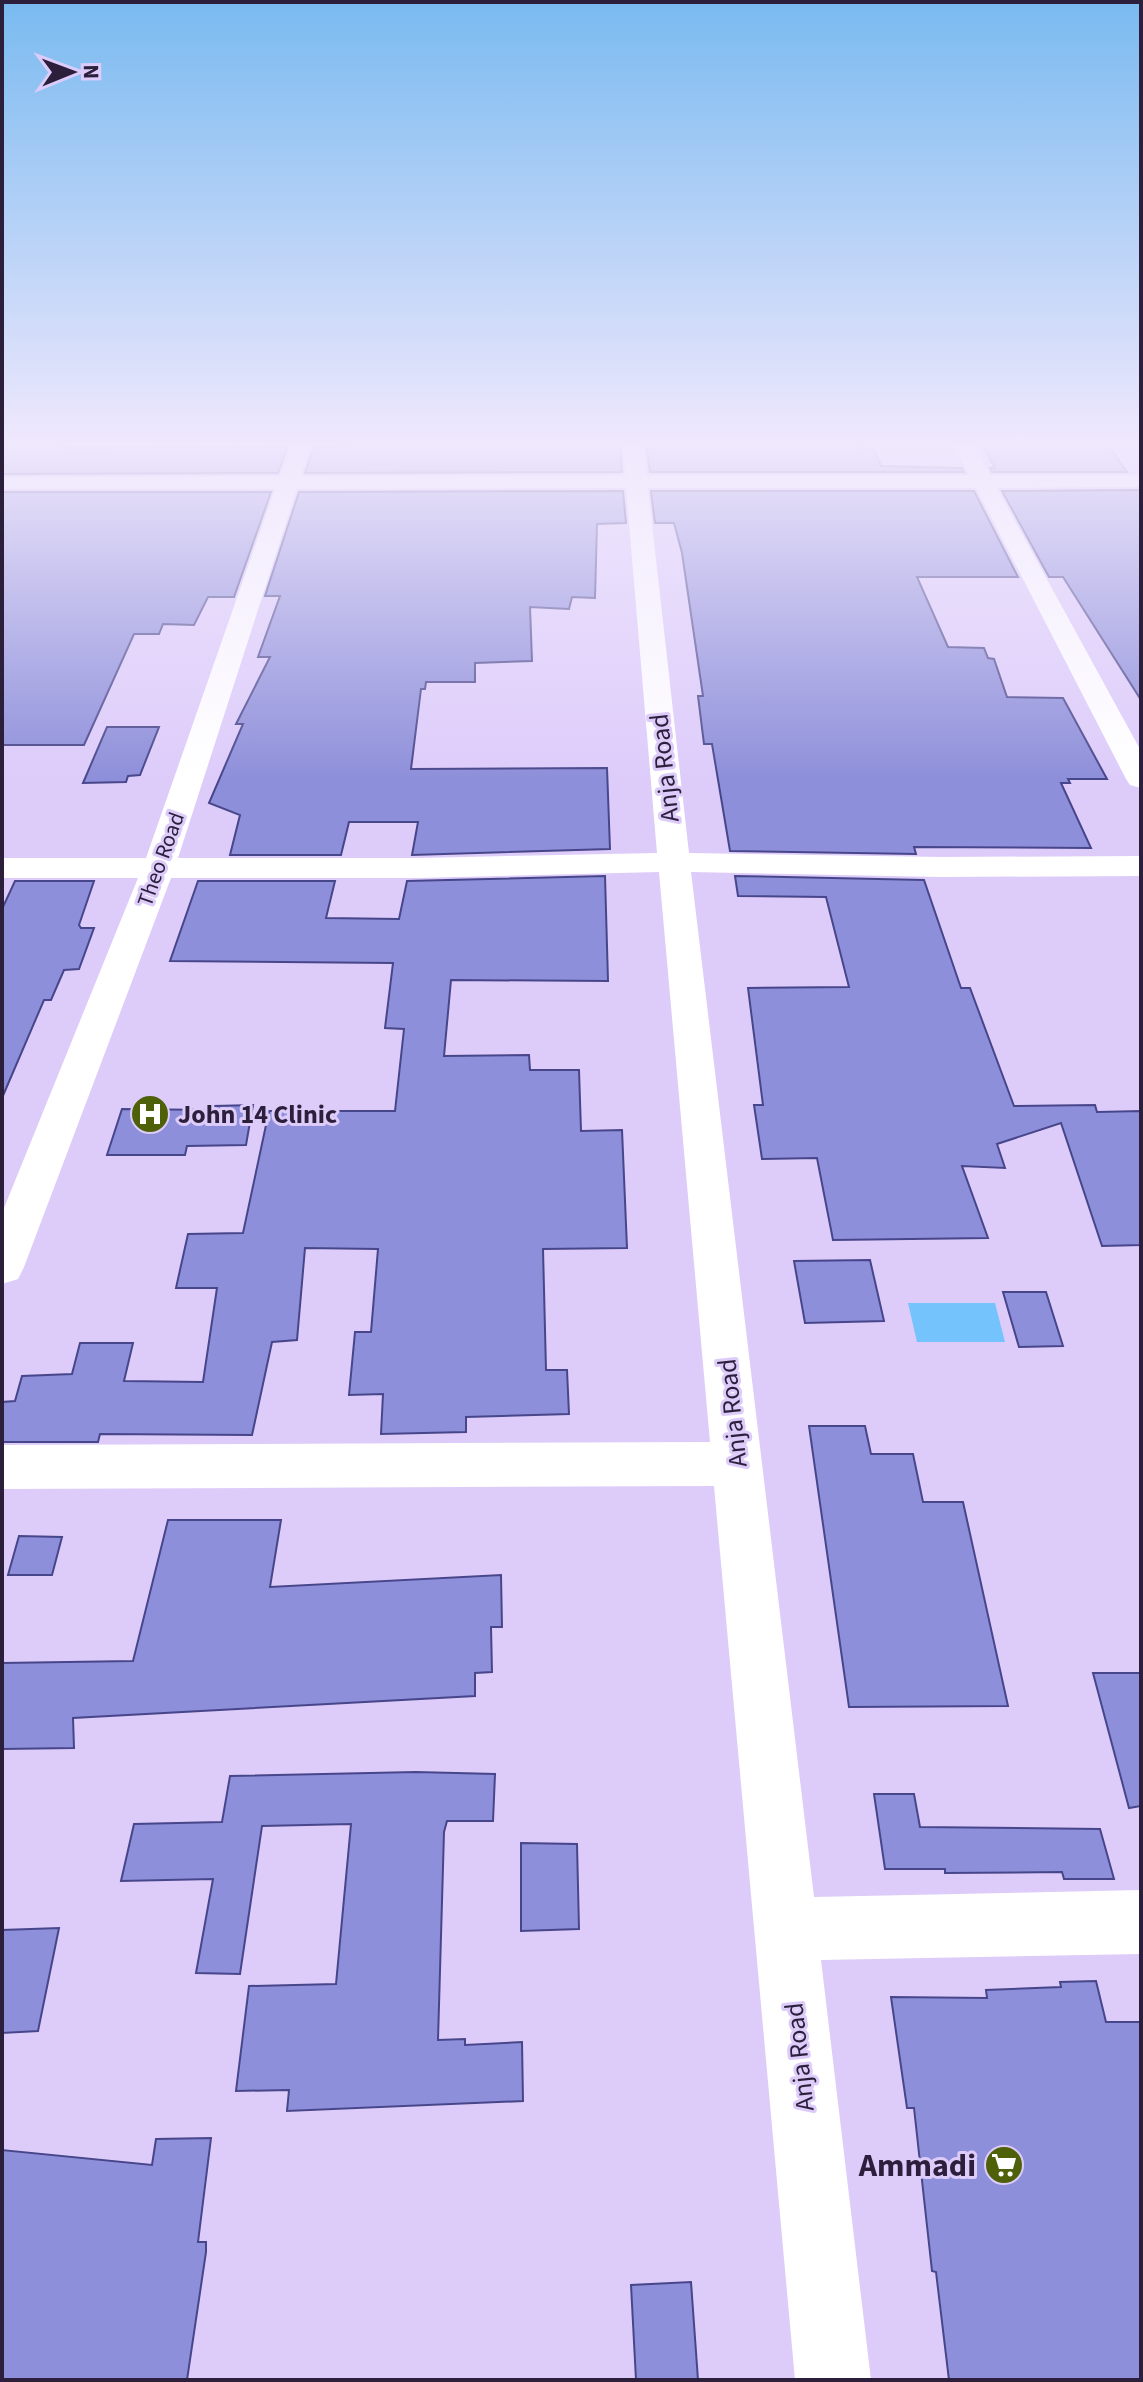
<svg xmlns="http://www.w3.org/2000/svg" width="1143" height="2382" viewBox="0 0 1143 2382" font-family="'Source Sans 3',sans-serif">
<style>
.water{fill:#74c3fc}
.building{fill:#8e8fda;stroke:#48468a;stroke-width:2}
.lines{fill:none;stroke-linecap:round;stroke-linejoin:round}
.minor{fill:#fff;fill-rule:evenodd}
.labels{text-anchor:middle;stroke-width:6;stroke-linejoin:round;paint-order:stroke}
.far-street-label{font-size:22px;fill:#2b1f3c;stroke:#ddccfa}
.street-label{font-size:26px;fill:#2b1f3c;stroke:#ddccfa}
.poi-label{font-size:26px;font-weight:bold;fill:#2b1f3c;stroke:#ddccfa;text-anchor:start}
.near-poi-label{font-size:32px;font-weight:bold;fill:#2b1f3c;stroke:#ddccfa;text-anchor:end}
</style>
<rect width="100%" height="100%" fill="#ddccfa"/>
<!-- water -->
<path class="water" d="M908 1303H995L1005 1342H917Z"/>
<!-- building -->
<path class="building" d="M2 445H66L64 448 288 446 278 473 2 474Z
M355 445H620L622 472 305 473 314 446Z
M646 445H863L864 449H874L881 466 962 468 964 472H650Z
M982 445H1108L1127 472H992L990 468H995Z
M1139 490 1141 493V700L1063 577H1049L1002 491Z
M623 491 626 523 597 524 595 598 572 597 569 609 530 607 532 661 475 663V682H426L425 689H421L411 769 607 768 610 849 412 855 418 822H349L341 855H230L240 815 209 803 243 724H236L270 657H258L280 596H265L299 492Z
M651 491H974L1018 577H917L948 647 984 648 988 658 994 659 1007 697 1063 698 1107 779H1068L1070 783H1061L1091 848 914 847 916 854 730 851 712 744H704L698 696H703L682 553 674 523H655Z
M2 492H271L234 597H208L194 625 163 624 159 634H134L84 745H2Z
M107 727H159L140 775 128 776 126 782 83 783Z
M605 876 608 981 451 980 444 1056 529 1055 530 1070H579L581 1131 622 1130 627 1248 543 1249 546 1370H567L569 1414 466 1417V1432L381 1434 383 1394 349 1395 355 1332H371L378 1249 305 1248 297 1340 272 1342 252 1435 100 1434 98 1442H2V1402L15 1401 22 1376 72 1374 80 1343H133L124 1381 203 1382 217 1288H176L188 1234 243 1233 269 1111H395L404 1029 385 1028 393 963 170 961 198 881H335L326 918 399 919 407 881Z
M735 876 924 880 961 988H970L1014 1106 1095 1105 1097 1112 1141 1111V1245L1102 1246 1061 1123 997 1144 1005 1168 962 1166 988 1238 833 1240 817 1158 762 1159 754 1105H763L748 988 849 987 826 897 738 896Z
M15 881H94L79 925 81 928H94L79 969 64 970 51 1000H44L2 1098V909Z
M253 1105 246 1145 187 1146 185 1155H107L122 1109 214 1110V1106Z
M870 1260 884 1321 805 1323 794 1261Z
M1003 1292H1046L1063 1346 1019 1347Z
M809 1426H865L871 1454H913L923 1502H963L1008 1706 849 1707Z
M168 1520H281L270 1587 501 1575 502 1627H491L492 1672 475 1673V1696L73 1718 74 1748 2 1749V1663L133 1661Z
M19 1536 62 1537 52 1575H8Z
M1093 1673H1141V1806L1129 1808Z
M416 1772 495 1774 493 1821H447L444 1832 438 2040 465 2039V2045L522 2042 523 2101 287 2111 289 2090 236 2091 249 1986 336 1984 351 1824 262 1826 240 1974 196 1973 213 1879 121 1881 134 1824 222 1822 230 1776Z
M874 1794H914L920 1827 1100 1829 1114 1879H1064L1062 1872 945 1873V1869H885Z
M521 1843 577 1844 579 1929 521 1931Z
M59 1928 38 2031 2 2033V1930Z
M1096 1981 1106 2022H1141V2380H949L936 2272 932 2271 914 2108H907L891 1997 987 1998 986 1990 1061 1987 1060 1982Z
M211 2138 198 2242H206V2252L187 2380H2V2150L152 2165 156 2139Z
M691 2282 698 2380H636L631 2285Z"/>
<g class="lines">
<!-- minor -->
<path class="minor" d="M291 445H311L301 476 625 475 623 445H643L647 475H969L954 445H974L990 475H1141V487L997 488 1141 751V788L1130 785 1126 779 976 488H648L689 853 942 857 1141 856V876L942 877 691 872 814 1897 1141 1890V1954L821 1960 871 2380H795L714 1486 2 1489V1445L710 1442 659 872 418 878H171L24 1267 18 1279 2 1284V1213L138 878H2V858H146L275 489H2V477L280 476ZM626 488 657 853 418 858H178L297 489Z"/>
</g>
<!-- sky -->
<linearGradient id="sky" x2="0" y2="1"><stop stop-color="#79baf0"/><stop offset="0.57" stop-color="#f0e8fd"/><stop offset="1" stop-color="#f0e8fd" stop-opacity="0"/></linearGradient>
<rect width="1143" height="779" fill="url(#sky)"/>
<!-- icons -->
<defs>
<symbol id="hospital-disc" viewBox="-11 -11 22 22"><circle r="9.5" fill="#4e6108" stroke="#ddccfa"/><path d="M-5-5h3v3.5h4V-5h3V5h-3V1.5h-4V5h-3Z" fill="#fff"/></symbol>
<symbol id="supermarket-disc" viewBox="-11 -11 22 22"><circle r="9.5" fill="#4e6108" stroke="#ddccfa"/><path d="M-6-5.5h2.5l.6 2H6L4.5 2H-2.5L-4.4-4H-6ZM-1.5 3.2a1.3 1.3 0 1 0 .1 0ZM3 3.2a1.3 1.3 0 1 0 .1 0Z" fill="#fff"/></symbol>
</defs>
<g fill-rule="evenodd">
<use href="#hospital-disc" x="128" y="1092" width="44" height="44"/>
<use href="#supermarket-disc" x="982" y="2143" width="44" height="44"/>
</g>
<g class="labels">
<!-- far-street labels -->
<g class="far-street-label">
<text transform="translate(160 859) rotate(-70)" y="8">Theo Road</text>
</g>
<!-- street labels -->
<g class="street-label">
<text transform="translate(664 768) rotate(-96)" y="9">Anja Road</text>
<text transform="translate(732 1413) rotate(-96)" y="9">Anja Road</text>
<text transform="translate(799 2057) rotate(-96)" y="9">Anja Road</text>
</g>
<!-- poi labels -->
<g class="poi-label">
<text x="178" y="1123">John 14 Clinic</text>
</g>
<!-- near-poi labels -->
<g class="near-poi-label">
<text x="976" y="2176">Ammadi</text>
</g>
</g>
<!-- border -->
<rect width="1143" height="2382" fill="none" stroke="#2b1f3c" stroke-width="8"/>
<!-- north arrow -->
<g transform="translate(72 72) rotate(89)" stroke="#ddccfa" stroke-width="6" paint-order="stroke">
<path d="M0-6L14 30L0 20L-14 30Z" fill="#2b1f3c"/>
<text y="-12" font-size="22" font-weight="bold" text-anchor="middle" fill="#2b1f3c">N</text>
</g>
</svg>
